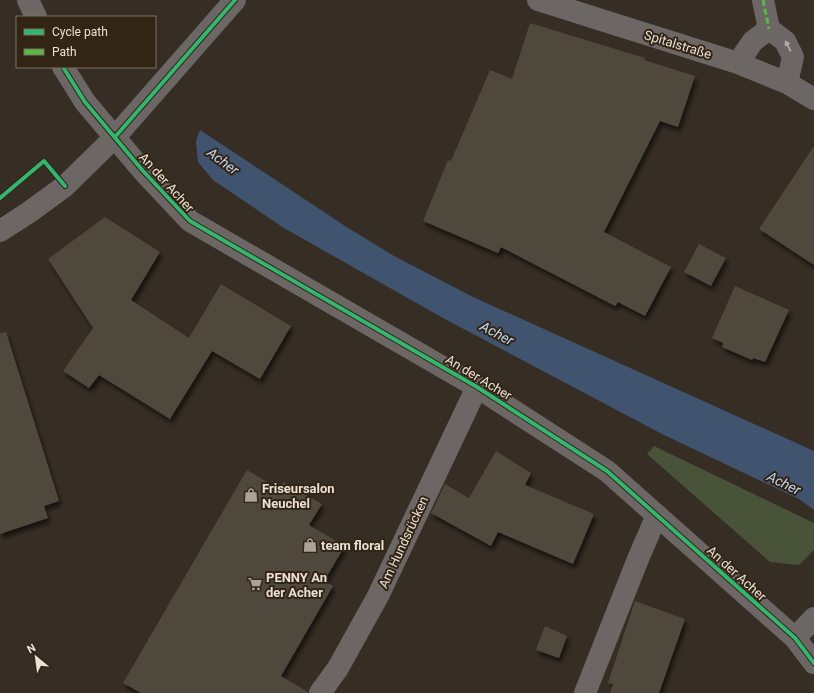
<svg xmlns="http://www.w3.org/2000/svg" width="814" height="693" viewBox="0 0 814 693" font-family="Roboto,sans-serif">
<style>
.green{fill:#495339}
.water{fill:#40546f}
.building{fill:#50483e;filter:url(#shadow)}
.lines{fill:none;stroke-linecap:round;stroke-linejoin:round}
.minor{stroke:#6c6665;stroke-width:22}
.quiet{stroke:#58b947;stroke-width:3;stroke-dasharray:6 3;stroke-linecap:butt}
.cycleway-casing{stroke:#332515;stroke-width:6}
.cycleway{stroke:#33b770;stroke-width:4}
.oneway{fill:#b8afa9}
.labels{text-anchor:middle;stroke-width:4;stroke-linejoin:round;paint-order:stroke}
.street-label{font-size:13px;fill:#eae0d6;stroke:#332515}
.poi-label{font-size:13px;font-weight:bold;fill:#eae0d6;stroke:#332515;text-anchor:start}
.water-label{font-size:14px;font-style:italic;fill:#bfd7f7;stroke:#332515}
</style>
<defs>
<filter id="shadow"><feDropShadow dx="2.5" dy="4.5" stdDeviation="2" flood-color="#0009"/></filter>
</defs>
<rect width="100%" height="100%" fill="#362e25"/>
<!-- green -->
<path class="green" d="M654 446 814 523V550L799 565 770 562 647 454Z"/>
<!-- water -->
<path class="water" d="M200 130 345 226 394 256 473 297 814 451V510L799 499 662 434 443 318 284 228 213 180 198 162 196 141Z"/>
<!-- building -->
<path class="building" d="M530 23 645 58 644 60 695 76 678 127 660 121 604 232 671 267 645 316 618 302 615 306 501 247 498 253 423 221 448 160 451 161 490 70 512 79Z
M814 146V265L759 229Z
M105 217 160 252 131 300 189 338 221 284 291 326 260 379 212 351 170 419 99 375 89 388 63 371 93 328 48 259Z
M699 244 726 258 711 286 684 272Z
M735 286 789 310 765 362 753 358 752 360 738 354 722 347 723 343 712 338Z
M6 332 59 501 44 506 48 518 0 534V333Z
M496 451 531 473 525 485 594 514 573 564 498 532 491 546 431 513 445 484 469 498Z
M247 470 279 489 283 482 322 504 309 525 345 546 324 581 333 586 281 676 308 692V693H141L123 683Z
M635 601 685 619 659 693H610L613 684 608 683Z
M545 626 567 636 559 658 536 650Z"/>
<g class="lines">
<!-- minor -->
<path class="minor" d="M28 0 36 17
M538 0 738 63 787 83 814 99
M763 0 769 29
M738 63 753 41 769 29 785 41 793 57 787 83
M63 67 85 102 143 171 190 221 477 387 607 471 795 638 814 663
M0 231 28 213 65 186 115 137 235 0
M795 638 814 618
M320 693 338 668 378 596 477 387
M585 693 638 559 657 515"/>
<!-- quiet -->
<path class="quiet" d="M763 0 769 29"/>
<defs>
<path id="cycleway" d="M63 67 85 102 143 171 190 221 477 387 607 471 795 638 814 663
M115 137 235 0
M0 198 44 161 65 186"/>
</defs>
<!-- cycleway casing -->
<use href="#cycleway" class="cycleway-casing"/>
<!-- cycleway -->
<use href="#cycleway" class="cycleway"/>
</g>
<!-- one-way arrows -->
<defs><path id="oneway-solid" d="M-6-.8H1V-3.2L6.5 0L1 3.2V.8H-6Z"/></defs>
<use class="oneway" href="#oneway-solid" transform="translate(788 46) rotate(-118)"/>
<!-- icons -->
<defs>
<symbol id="shop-bare" viewBox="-9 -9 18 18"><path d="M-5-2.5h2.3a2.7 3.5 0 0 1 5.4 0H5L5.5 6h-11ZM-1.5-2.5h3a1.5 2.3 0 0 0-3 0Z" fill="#aba298" stroke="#332515" stroke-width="2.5" paint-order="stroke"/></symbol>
<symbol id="supermarket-bare" viewBox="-9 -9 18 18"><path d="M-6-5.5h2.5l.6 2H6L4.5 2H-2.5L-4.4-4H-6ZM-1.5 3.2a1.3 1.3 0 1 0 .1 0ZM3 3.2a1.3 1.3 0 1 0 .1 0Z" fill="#aba298" stroke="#332515" stroke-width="2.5" paint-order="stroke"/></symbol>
</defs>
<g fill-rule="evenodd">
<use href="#shop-bare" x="241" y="485" width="20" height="20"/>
<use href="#shop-bare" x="300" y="535" width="20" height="20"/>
<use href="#supermarket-bare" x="245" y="574" width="20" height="20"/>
</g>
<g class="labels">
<!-- street labels -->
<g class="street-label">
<text transform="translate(678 44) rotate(17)" y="5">Spitalstraße</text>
<text transform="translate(167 182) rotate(48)" y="5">An der Acher</text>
<text transform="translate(479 377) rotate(31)" y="5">An der Acher</text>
<text transform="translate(403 542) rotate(-65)" y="5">Am Hundsrücken</text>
<text transform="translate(737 573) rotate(42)" y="5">An der Acher</text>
</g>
<!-- poi labels -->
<g class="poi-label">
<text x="262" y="493">Friseursalon<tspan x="262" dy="15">Neuchel</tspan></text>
<text x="321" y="550">team floral</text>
<text x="266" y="582">PENNY An<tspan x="266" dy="15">der Acher</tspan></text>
</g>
<!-- water labels -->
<g class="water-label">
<text transform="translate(223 161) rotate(37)" y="5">Acher</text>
<text transform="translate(497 333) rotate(28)" y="5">Acher</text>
<text transform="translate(784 483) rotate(26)" y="5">Acher</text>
</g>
</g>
<!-- legend -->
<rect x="16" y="16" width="140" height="52" fill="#332515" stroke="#7c7062"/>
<rect x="24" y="29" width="20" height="6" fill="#33b770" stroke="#7c7062"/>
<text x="52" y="36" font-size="12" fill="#eae0d6">Cycle path</text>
<rect x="24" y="49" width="20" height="6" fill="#58b947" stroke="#7c7062"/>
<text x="52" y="56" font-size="12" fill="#eae0d6">Path</text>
<!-- north arrow -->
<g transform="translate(36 657) rotate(331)" stroke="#332515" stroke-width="3" paint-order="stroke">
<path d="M0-3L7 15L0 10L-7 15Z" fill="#eae0d6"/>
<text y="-6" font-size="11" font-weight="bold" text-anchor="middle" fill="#eae0d6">N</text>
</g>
</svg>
